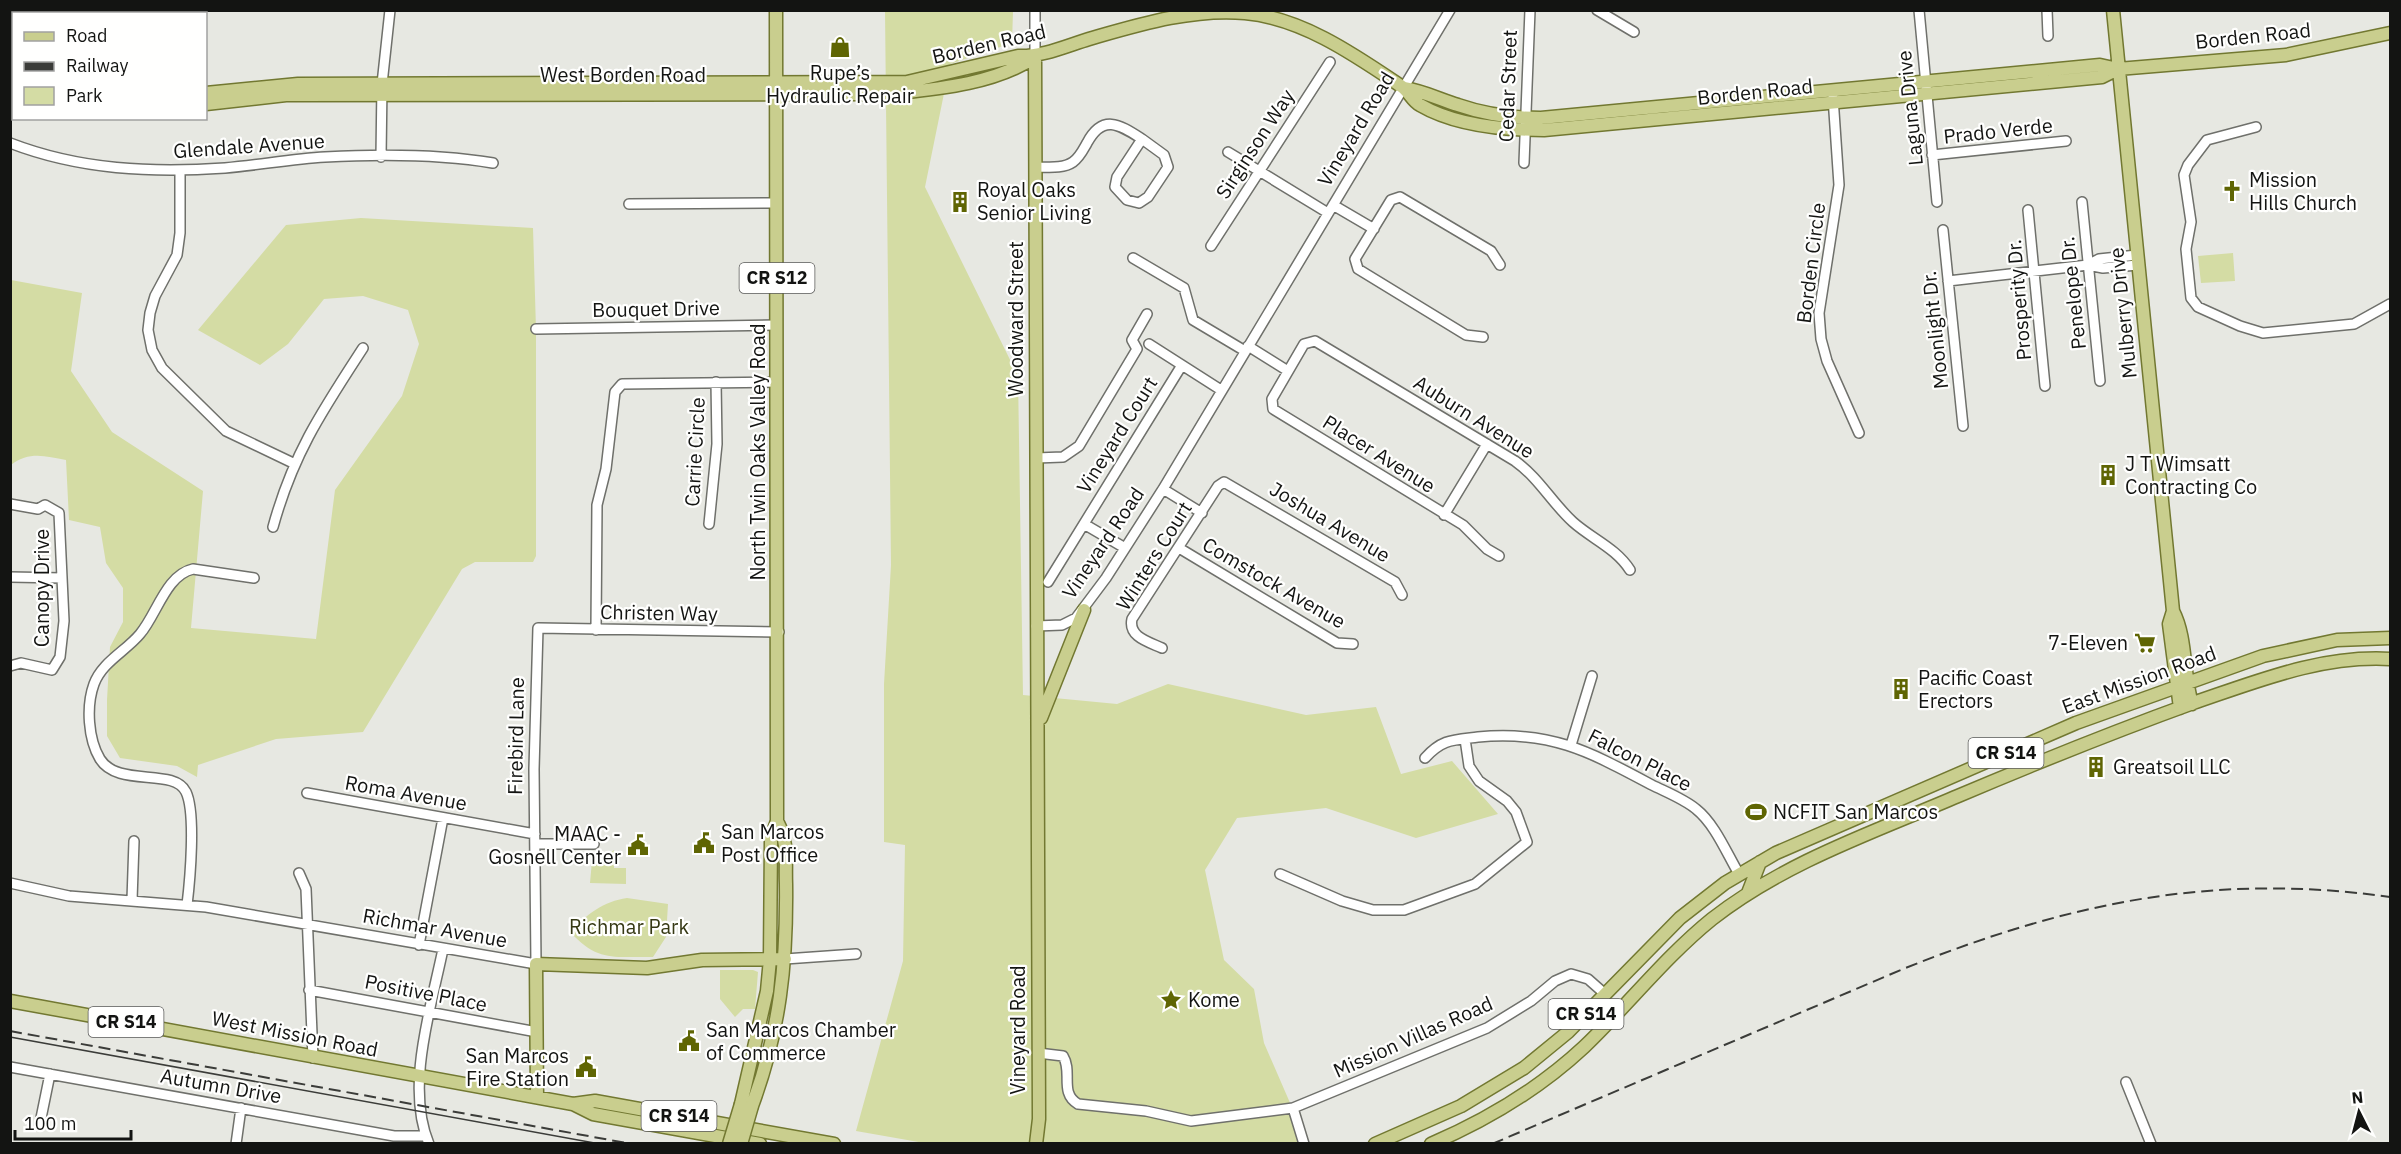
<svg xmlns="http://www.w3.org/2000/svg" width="2401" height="1154" viewBox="0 0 2401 1154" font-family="'IBM Plex Sans',sans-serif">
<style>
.green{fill:#d4dca4}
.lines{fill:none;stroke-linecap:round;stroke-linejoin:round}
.minor-casing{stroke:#6f706b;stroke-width:12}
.major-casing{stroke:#727831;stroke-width:15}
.minor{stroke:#fff;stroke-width:9}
.major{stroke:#c9ce8e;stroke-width:12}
.tram{stroke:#3b3c39;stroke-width:1.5}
.rail{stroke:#3b3c39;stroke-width:2;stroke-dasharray:12 6;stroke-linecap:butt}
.major-bridge-casing{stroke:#727831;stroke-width:15;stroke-linecap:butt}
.major-bridge{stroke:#c9ce8e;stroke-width:12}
.labels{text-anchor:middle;stroke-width:4.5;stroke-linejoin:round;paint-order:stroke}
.shield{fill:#fffffe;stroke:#5a5a59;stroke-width:1.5}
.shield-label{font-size:18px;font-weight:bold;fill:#131412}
.street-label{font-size:20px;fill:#131412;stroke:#fffffe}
.poi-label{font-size:20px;fill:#131412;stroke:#fffffe;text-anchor:start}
.park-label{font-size:20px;fill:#363914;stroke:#fffffe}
</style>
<rect width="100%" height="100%" fill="#e7e8e2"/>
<!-- green -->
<path class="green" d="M885 11H1013L1012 43 950 64 925 187 1018 376 1023 695 1117 704 1168 684 1306 715 1376 707 1401 774 1452 761 1498 814 1416 838 1326 808 1237 818 1205 870 1224 960 1254 989 1264 1043 1307 1142 1303 1143 930 1144 856 1131 903 961 905 845 884 842V684L891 565Z
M361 218 533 228 536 329V556L533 562H475L462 569 363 732 276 739 198 765 197 777 177 766 120 758 107 736V700L110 647 123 622V588L106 563 100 527 69 520 66 460C45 456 29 451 11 465V280L82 293 71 371 112 432 203 491 191 628 316 639 335 490 402 396 419 344 408 310 363 296 324 299 288 344 260 365 198 330 286 225Z
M2233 253 2235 281 2201 283 2198 256Z
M614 850V868H626V884L590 883 592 861H599Z
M627 898 668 904 666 937 653 957C614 956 599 963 570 932 586 915 604 901 627 898Z
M720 970H753L758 972 755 1009H743L735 1017 720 999Z"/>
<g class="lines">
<defs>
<path id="minor" d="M89 10 120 13 139 10
M1597 10 1634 32
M1919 10 1937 202
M2047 10 2048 36
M1035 57V10
M1833 97 1839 185 1819 313 1821 339 1827 361 1859 433
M2256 127 2207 140 2188 165 2184 175 2191 222 2186 249 2191 298 2198 307 2240 326 2263 333 2354 324 2390 304
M1142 139 1164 155 1168 167 1148 197 1139 203 1127 200 1115 187 1117 177Z
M10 143C80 170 152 173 225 168 259 165 292 159 325 157 380 154 439 154 493 163
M1228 152 1328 213
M1932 155 2066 141
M381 157 382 84 390 10
M1524 163 1530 10
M1036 167C1048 167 1063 169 1073 162 1080 157 1083 150 1087 143 1103 113 1120 125 1142 139
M180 170V233L177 255 155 296 150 313 148 330 152 350 162 368 226 431 293 463
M2082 202 2100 381
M629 204 777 203
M1333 205 1374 229
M2028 210 2045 386
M1943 230 1963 426
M1211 246 1330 62
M1133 258 1184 288 1193 320 1245 351
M2088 265 2103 268 2138 265
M1948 281 2088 265 2099 259 2137 255
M536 329 777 325
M1483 337 1466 335 1358 269 1355 259 1391 200 1400 197 1491 251 1500 265
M1149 344 1221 390
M1248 346 1288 371
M1036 458 1063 457 1079 446 1137 349 1132 340 1147 314
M1163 489 1202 513
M10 504 38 509 45 505 59 513 64 621 60 657 52 670 21 663 10 666
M1444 515 1487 444
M709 524 717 444 716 382
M1084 524 1125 548
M273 527C293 454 322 411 363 348
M1179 548 1337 643 1353 644
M1499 556 1487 549 1463 525 1273 409 1272 399 1304 344 1315 341 1515 461C1539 478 1552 503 1573 522 1592 539 1616 548 1630 570
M10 577 62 578
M1048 582 1182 365
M1036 626 1062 625 1076 618 1106 578 1163 489 1450 10
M596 630 597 505 606 469 615 392 622 384 777 382
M1162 648C1149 642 1128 637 1132 619L1218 486 1224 482 1395 582 1402 595
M1571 745 1592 676
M1425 758C1442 739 1453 740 1478 737 1551 730 1590 752 1652 785 1666 792 1684 799 1696 809 1715 824 1727 854 1739 874
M307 793 535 834
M535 844H594
M299 873 306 889 313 1058
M1280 874 1342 901 1373 910H1404L1475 884 1527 842 1516 812 1507 801 1479 781 1469 766 1465 739
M10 883 69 896 206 907 536 964 534 769 538 628 779 632
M132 900 134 841
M187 905C190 880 196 813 186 792 174 767 118 788 100 759 88 739 86 706 94 684 102 662 126 651 140 634 157 614 166 575 193 569L254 578
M419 945 443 818
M785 959 856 954
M309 990 537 1032
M1038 1053 1063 1056C1073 1072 1059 1093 1078 1104L1146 1111 1191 1121 1293 1108
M10 1067 394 1136H426
M2126 1082 2151 1144
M40 1123 50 1074
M236 1144 241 1108
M429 1144C405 1087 431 1008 443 949
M1304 1144 1293 1108 1487 1028 1531 1001 1555 981 1571 974 1588 979 1605 994"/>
<path id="major" d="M2113 10 2173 611 2169 624 2180 708
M1035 57 1039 1119 1036 1144
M10 63 14 65
M10 77 14 78
M1404 88C1423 91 1439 99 1458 105 1484 114 1513 118 1541 118L2100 65 2118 69 2286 55 2390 33
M206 93 298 84 907 82 1018 56C1042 57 1066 46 1089 39 1138 25 1193 8 1245 13 1302 18 1355 55 1401 86 1409 91 1412 101 1420 105 1456 126 1503 130 1544 130L2102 77 2118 69
M206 104 286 95 890 94C937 89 995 84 1035 57
M2173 611C2187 638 2183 674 2192 704
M1041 718 1084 610
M1748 893 1760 862
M10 1001 573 1104 593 1114 760 1144
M537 1097 536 964 647 968 702 960 785 959
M573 1104 595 1101 834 1144
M741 1104 767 991 770 959 771 838 777 821 776 10
M752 1106C780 1030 787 964 786 884 785 859 789 844 777 821
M1375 1144 1461 1106 1524 1068 1568 1032 1680 918 1725 883 1776 853 2076 723 2263 656 2337 640 2390 638
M1431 1144C1487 1120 1540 1088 1584 1047 1628 1005 1665 957 1712 919 1785 862 1874 832 1958 796 2036 763 2113 732 2193 703 2258 681 2321 655 2390 659"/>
</defs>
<!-- minor casing -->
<use href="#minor" class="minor-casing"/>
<!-- major casing -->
<use href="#major" class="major-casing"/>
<!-- minor -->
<use href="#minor" class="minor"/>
<!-- major -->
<use href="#major" class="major"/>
<!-- tram -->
<path class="tram" d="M10 1037 600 1144"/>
<!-- rail -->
<path class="rail" d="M10 1031 632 1144
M1492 1144 1903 969C2068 903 2212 872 2390 897"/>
<defs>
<path id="major-bridge" d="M729 1144 741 1104
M741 1144 752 1106"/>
</defs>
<!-- major-bridge casing -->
<use href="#major-bridge" class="major-bridge-casing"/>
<!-- major-bridge -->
<use href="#major-bridge" class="major-bridge"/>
</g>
<!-- icons -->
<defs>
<symbol id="shop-bare" viewBox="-9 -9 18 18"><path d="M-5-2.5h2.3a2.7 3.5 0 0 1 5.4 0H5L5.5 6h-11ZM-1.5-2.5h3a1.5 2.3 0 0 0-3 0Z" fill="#5f6503" stroke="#fffffe" stroke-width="2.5" paint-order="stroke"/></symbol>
<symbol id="church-bare" viewBox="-9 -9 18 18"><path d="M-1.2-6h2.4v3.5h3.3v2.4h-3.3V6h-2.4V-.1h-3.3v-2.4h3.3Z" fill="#5f6503" stroke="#fffffe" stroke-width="2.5" paint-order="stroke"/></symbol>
<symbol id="building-bare" viewBox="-9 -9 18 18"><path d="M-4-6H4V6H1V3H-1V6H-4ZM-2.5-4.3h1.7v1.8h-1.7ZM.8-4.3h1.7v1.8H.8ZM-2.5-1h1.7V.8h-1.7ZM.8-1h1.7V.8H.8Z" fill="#5f6503" stroke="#fffffe" stroke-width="2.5" paint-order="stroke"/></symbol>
<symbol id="supermarket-bare" viewBox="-9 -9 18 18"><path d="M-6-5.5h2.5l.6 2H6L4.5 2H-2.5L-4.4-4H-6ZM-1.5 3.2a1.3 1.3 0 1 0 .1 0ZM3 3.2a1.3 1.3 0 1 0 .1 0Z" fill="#5f6503" stroke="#fffffe" stroke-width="2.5" paint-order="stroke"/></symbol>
<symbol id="stadium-bare" viewBox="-9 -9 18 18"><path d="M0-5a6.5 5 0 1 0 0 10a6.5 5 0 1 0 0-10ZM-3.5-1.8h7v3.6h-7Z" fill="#5f6503" stroke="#fffffe" stroke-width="2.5" paint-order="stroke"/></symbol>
<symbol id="civic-bare" viewBox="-9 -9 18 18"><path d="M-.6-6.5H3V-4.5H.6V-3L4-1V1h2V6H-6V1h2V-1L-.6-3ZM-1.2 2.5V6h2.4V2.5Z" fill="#5f6503" stroke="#fffffe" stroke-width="2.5" paint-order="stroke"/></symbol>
<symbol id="sight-bare" viewBox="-9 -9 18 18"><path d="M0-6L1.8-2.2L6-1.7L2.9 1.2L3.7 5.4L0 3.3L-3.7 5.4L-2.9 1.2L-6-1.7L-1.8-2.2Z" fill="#5f6503" stroke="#fffffe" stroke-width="2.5" paint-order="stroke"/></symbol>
</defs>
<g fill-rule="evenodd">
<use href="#shop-bare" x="825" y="32" width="30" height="30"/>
<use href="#church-bare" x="2217" y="176" width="30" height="30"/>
<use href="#building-bare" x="945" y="187" width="30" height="30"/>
<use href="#building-bare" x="2093" y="460" width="30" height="30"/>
<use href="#supermarket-bare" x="2130" y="628" width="30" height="30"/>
<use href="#building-bare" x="1886" y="674" width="30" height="30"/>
<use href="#building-bare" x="2081" y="752" width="30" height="30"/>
<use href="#stadium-bare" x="1741" y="797" width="30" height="30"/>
<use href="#civic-bare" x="689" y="828" width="30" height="30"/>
<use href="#civic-bare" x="623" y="830" width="30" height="30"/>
<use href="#sight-bare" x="1156" y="985" width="30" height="30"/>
<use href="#civic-bare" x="674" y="1026" width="30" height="30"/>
<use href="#civic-bare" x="571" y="1052" width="30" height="30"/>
</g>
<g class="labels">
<!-- shield labels -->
<g class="shield">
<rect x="739.5" y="263" width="75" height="30" rx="4.5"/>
<rect x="1968.5" y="738" width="75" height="30" rx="4.5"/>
<rect x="1548.5" y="999" width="75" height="30" rx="4.5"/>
<rect x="88.5" y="1007" width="75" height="30" rx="4.5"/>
<rect x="641.5" y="1101" width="75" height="30" rx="4.5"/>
</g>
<g class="shield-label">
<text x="777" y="284">CR S12</text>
<text x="2006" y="759">CR S14</text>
<text x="1586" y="1020">CR S14</text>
<text x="126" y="1028">CR S14</text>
<text x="679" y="1122">CR S14</text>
</g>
<!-- street labels -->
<g class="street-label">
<text transform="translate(2253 36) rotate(-6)" y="7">Borden Road</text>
<text transform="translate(989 44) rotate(-13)" y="7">Borden Road</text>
<text x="623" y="82">West Borden Road</text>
<text transform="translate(1508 86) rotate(-88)" y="7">Cedar Street</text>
<text transform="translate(1755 92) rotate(-6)" y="7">Borden Road</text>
<text transform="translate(1910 108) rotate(-96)" y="7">Laguna Drive</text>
<text transform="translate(1356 129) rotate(-59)" y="7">Vineyard Road</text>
<text transform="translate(1998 131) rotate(-6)" y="7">Prado Verde</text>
<text transform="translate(1255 144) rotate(-57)" y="7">Sirginson Way</text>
<text transform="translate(249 146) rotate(-4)" y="7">Glendale Avenue</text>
<text transform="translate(1811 263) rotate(-83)" y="7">Borden Circle</text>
<text transform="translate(2073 293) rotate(-96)" y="7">Penelope Dr.</text>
<text transform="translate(2019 300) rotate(-95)" y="7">Prosperity Dr.</text>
<text transform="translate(656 309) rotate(-1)" y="7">Bouquet Drive</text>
<text transform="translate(2123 313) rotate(-96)" y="7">Mulberry Drive</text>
<text transform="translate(1016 319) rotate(-90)" y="7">Woodward Street</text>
<text transform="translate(1935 330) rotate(-96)" y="7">Moonlight Dr.</text>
<text transform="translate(1474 417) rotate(32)" y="7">Auburn Avenue</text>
<text transform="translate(1117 435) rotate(-58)" y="7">Vineyard Court</text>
<text transform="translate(695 452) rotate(-87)" y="7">Carrie Circle</text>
<text transform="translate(758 452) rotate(-90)" y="7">North Twin Oaks Valley Road</text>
<text transform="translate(1379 454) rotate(32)" y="7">Placer Avenue</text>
<text transform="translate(1330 522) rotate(31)" y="7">Joshua Avenue</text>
<text transform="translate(1103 543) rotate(-56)" y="7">Vineyard Road</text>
<text transform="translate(1154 556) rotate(-58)" y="7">Winters Court</text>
<text transform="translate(1274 583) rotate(30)" y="7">Comstock Avenue</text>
<text transform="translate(42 588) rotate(-90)" y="7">Canopy Drive</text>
<text transform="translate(659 613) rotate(1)" y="7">Christen Way</text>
<text transform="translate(2139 680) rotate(-20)" y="7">East Mission Road</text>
<text transform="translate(516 736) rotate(-89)" y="7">Firebird Lane</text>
<text transform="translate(1640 760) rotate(27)" y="7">Falcon Place</text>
<text transform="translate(406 793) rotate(10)" y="7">Roma Avenue</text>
<text transform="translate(435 928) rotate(10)" y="7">Richmar Avenue</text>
<text transform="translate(426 993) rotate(11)" y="7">Positive Place</text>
<text transform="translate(1018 1030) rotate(-90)" y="7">Vineyard Road</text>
<text transform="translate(295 1034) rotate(11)" y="7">West Mission Road</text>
<text transform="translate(1413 1037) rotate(-24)" y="7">Mission Villas Road</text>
<text transform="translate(221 1086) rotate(10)" y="7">Autumn Drive</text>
</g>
<!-- poi labels -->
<g class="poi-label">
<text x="840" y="80" text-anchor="middle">Rupe’s<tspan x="840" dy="23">Hydraulic Repair</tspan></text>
<text x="2249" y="187">Mission<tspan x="2249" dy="23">Hills Church</tspan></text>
<text x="977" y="197">Royal Oaks<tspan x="977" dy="23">Senior Living</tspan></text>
<text x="2125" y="471">J T Wimsatt<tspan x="2125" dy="23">Contracting Co</tspan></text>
<text x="2128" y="650" text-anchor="end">7-Eleven</text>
<text x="1918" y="685">Pacific Coast<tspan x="1918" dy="23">Erectors</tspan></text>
<text x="2113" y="774">Greatsoil LLC</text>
<text x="1773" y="819">NCFIT San Marcos</text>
<text x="721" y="839">San Marcos<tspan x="721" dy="23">Post Office</tspan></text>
<text x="621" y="841" text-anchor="end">MAAC -<tspan x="621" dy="23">Gosnell Center</tspan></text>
<text x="1188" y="1007">Kome</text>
<text x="706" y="1037">San Marcos Chamber<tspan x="706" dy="23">of Commerce</tspan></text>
<text x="569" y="1063" text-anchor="end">San Marcos<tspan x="569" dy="23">Fire Station</tspan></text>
</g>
<!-- park labels -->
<g class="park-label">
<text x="629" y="934">Richmar Park</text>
</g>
</g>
<!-- border -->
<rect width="2401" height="1154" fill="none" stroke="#131412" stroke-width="24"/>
<!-- legend -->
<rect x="12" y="12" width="195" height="108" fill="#fffffe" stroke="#a1a1a0" stroke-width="1.5"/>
<rect x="24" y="32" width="30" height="9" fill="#c9ce8e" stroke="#a1a1a0" stroke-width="1.5"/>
<text x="66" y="42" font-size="18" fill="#131412">Road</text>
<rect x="24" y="62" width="30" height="9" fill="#3b3c39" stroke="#a1a1a0" stroke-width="1.5"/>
<text x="66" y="72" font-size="18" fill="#131412">Railway</text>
<rect x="24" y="87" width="30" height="18" fill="#d4dca4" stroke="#a1a1a0" stroke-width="1.5"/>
<text x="66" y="102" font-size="18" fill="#131412">Park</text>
<!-- north arrow -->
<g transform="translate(2359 1112) rotate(354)" stroke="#fffffe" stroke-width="4.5" paint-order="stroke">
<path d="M0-4.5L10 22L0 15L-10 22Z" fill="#131412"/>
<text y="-9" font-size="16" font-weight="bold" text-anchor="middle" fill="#131412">N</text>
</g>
<!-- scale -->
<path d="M15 1130v9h116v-9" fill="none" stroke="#131412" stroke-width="3"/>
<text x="24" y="1130" font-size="18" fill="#131412" stroke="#fffffe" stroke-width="4.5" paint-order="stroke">100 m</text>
</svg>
